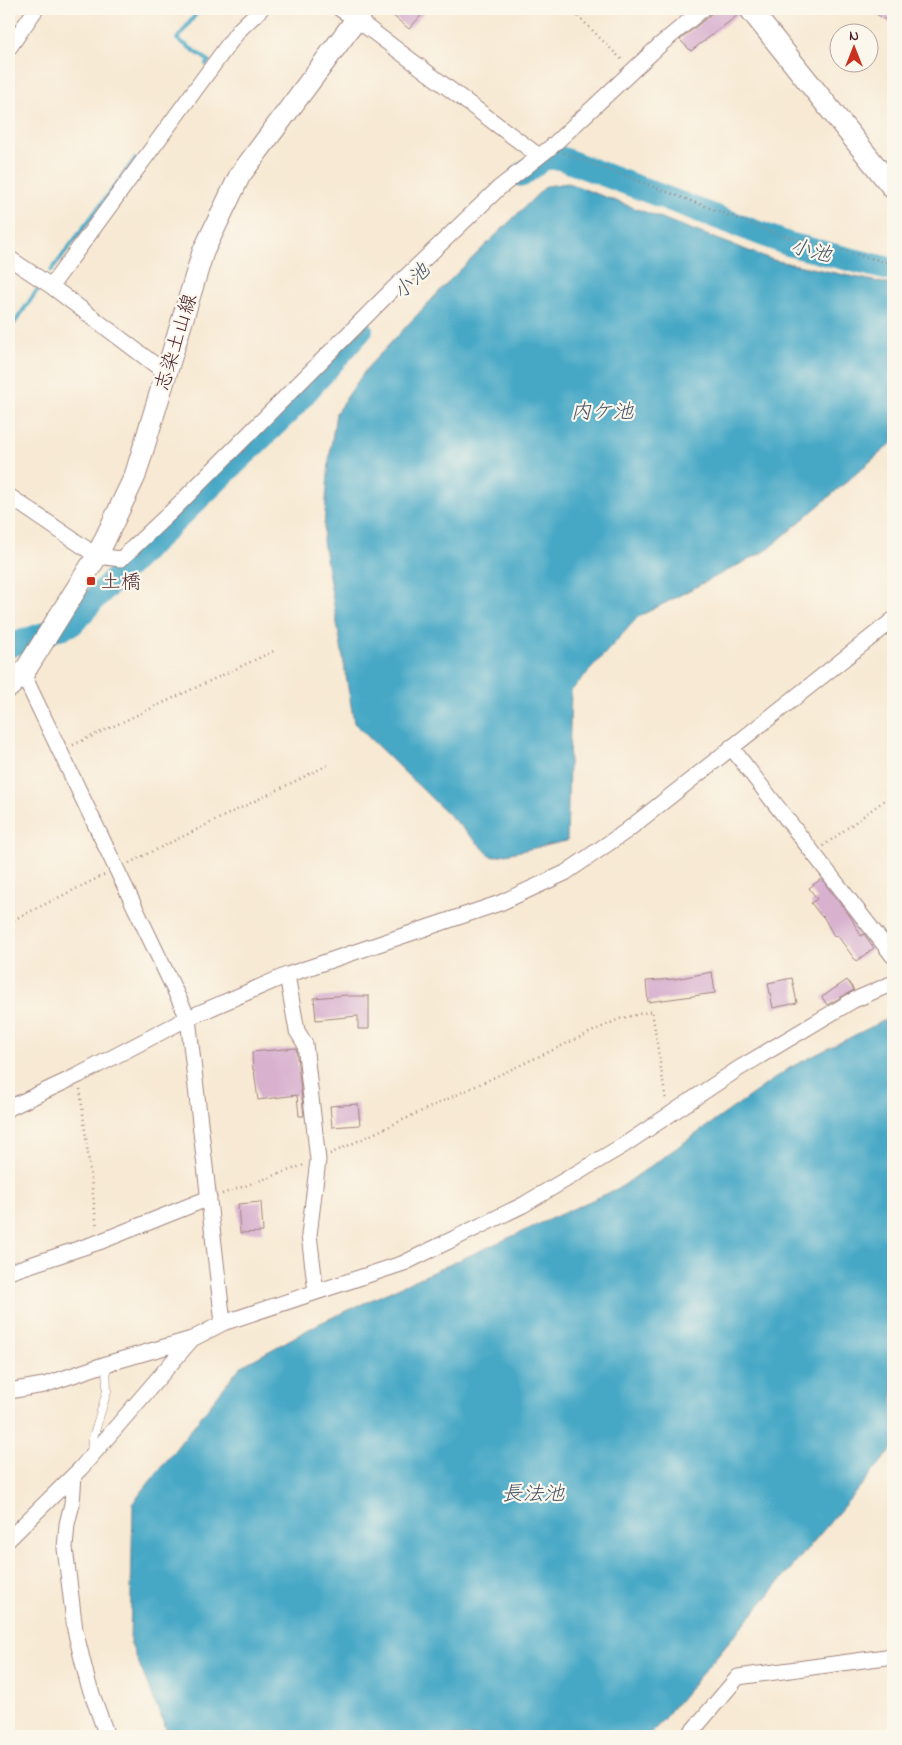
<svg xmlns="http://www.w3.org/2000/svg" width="902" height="1745" viewBox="0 0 902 1745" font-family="'Indie Flower','Klee One',sans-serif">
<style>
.water{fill:#46a8c6;stroke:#486478}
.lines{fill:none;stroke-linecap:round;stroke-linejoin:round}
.stream{stroke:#46a8c6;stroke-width:4}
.river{stroke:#46a8c6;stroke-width:24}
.building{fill:#d8b1cf}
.service-casing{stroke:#a0847f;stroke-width:9}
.minor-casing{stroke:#a0847f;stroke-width:17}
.secondary-casing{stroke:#a0847f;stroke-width:23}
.path{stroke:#a0847f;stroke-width:2.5;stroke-dasharray:1 4;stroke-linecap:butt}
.service{stroke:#fff;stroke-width:8}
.minor{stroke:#fff;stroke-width:15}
.secondary{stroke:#fff;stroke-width:21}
.poi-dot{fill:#c8321e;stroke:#fbf7ec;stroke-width:2}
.labels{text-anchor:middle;stroke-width:4.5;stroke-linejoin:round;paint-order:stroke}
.street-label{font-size:20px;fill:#4a1f2b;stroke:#fbf7ec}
.poi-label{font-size:20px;fill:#4a1f2b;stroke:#fbf7ec;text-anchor:start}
.water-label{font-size:21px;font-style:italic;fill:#485669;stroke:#fbf7ec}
</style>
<rect width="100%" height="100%" fill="#fbf7ec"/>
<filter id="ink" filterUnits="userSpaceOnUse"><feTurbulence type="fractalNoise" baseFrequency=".02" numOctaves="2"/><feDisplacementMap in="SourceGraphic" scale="10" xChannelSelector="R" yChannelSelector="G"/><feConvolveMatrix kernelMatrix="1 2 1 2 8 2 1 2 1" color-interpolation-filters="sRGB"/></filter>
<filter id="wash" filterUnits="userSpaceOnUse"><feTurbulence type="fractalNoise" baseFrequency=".0096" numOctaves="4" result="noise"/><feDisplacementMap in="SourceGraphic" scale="20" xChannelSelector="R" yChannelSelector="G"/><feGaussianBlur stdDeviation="1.12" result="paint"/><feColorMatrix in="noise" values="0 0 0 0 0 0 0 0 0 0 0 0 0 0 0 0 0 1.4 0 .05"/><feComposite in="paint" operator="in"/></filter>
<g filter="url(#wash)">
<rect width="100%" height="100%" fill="#f7e9d3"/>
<!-- water -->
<path class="water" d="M568 183 773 260 893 285V442L767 550 638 617 571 691 567 841 492 857 354 723 323 541 329 460 336 413 367 368 450 280 546 186Z
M893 1016V1448L649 1736H169L130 1642 133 1503 240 1367 320 1323 621 1187 791 1067Z"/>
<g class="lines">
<!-- stream -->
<path class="stream" d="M200 9 177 39 209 61 206 64
M51 271 135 159
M892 290 893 270
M9 331 38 289"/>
<!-- river -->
<path class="river" d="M522 175 544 158H560L788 244 893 270
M9 646 72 624 99 594 289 411 361 330"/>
</g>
<g id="blocks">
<!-- building -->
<path class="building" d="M398 9H427L409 29 392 15Z
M715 9H733L738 15 691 51 680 40 709 16Z
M869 9H893V25Z
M821 879 850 916 861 936 864 934 874 948 856 961 837 935 834 936 823 916 822 917 811 903 817 899 809 888Z
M712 972 715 993 648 1002 646 981 675 979Z
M792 978 797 1003 773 1008 768 983Z
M847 980 854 990 827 1005 822 997Z
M347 995 348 996H369V1029H358V1016L316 1020 314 998Z
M296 1048 304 1116H299L297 1095 258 1100 254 1070H253L252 1052Z
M358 1104 360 1125 332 1127 330 1106Z
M261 1202 263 1232 240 1233 238 1204Z"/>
</g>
</g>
<g filter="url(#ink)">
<use href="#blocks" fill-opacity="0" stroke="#a0847f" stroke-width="1"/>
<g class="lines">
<defs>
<path id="service" d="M91 1452 92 1441 107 1391 106 1364"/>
<path id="minor" d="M340 9 356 19 539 156
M9 48 36 9
M9 258 51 286 166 373
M51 286 239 30 261 9
M9 496 97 556 121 559 173 510 392 290 499 188 551 147 661 44 703 9
M23 674 188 1018 223 1323
M731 747 893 956
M287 975 297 1031 305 1044 318 1160 309 1235 316 1292
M9 1108 79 1075 188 1018 287 975 500 903 565 873 625 832 893 620
M9 1272 99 1242 209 1198
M9 1391 44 1385 106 1364 192 1339 223 1323 404 1263 523 1205 624 1145 738 1069 852 1001 893 983
M74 1475 72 1504 67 1524 65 1548 75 1630 88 1683 107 1736
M9 1539 81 1468 192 1339
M688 1736 738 1677 893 1656"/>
<path id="secondary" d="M750 9 893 188
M9 687 23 674 97 556 135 476 203 252 240 175 364 9"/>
</defs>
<!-- service casing -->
<use href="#service" class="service-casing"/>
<!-- minor casing -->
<use href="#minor" class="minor-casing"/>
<!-- secondary casing -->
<use href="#secondary" class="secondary-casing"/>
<!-- path -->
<path class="path" d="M571 9 623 61
M564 153 781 235 893 264
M73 745 276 650
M823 846 893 794
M129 863 330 764
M9 922 104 875
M80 1089 97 1228
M330 1154 619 1019 652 1011 666 1101
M222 1194 304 1165"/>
<!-- service -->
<use href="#service" class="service"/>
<!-- minor -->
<use href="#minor" class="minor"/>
<!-- secondary -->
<use href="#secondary" class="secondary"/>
</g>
</g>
<!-- markers -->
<rect class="poi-dot" x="86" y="576" width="10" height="10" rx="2.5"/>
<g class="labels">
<!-- street labels -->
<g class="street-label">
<text transform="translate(175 342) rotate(-73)" y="7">志染土山線</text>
</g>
<!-- poi labels -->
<g class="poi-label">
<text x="101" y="588">土橋</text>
</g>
<!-- water labels -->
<g class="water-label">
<text transform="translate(811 250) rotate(14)" y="7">小池</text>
<text transform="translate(411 281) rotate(-44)" y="7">小池</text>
<text x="602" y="418">内ケ池</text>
<text x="533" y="1500">長法池</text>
</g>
</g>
<!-- margin -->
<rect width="902" height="1745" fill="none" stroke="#fbf7ec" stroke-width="30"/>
<!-- north arrow -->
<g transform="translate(854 48)"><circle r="24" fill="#fbf7ec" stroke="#b4a19f"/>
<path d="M0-4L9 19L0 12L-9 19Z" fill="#c8321e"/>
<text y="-8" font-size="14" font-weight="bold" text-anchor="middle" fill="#4a1f2b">N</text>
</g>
</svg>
